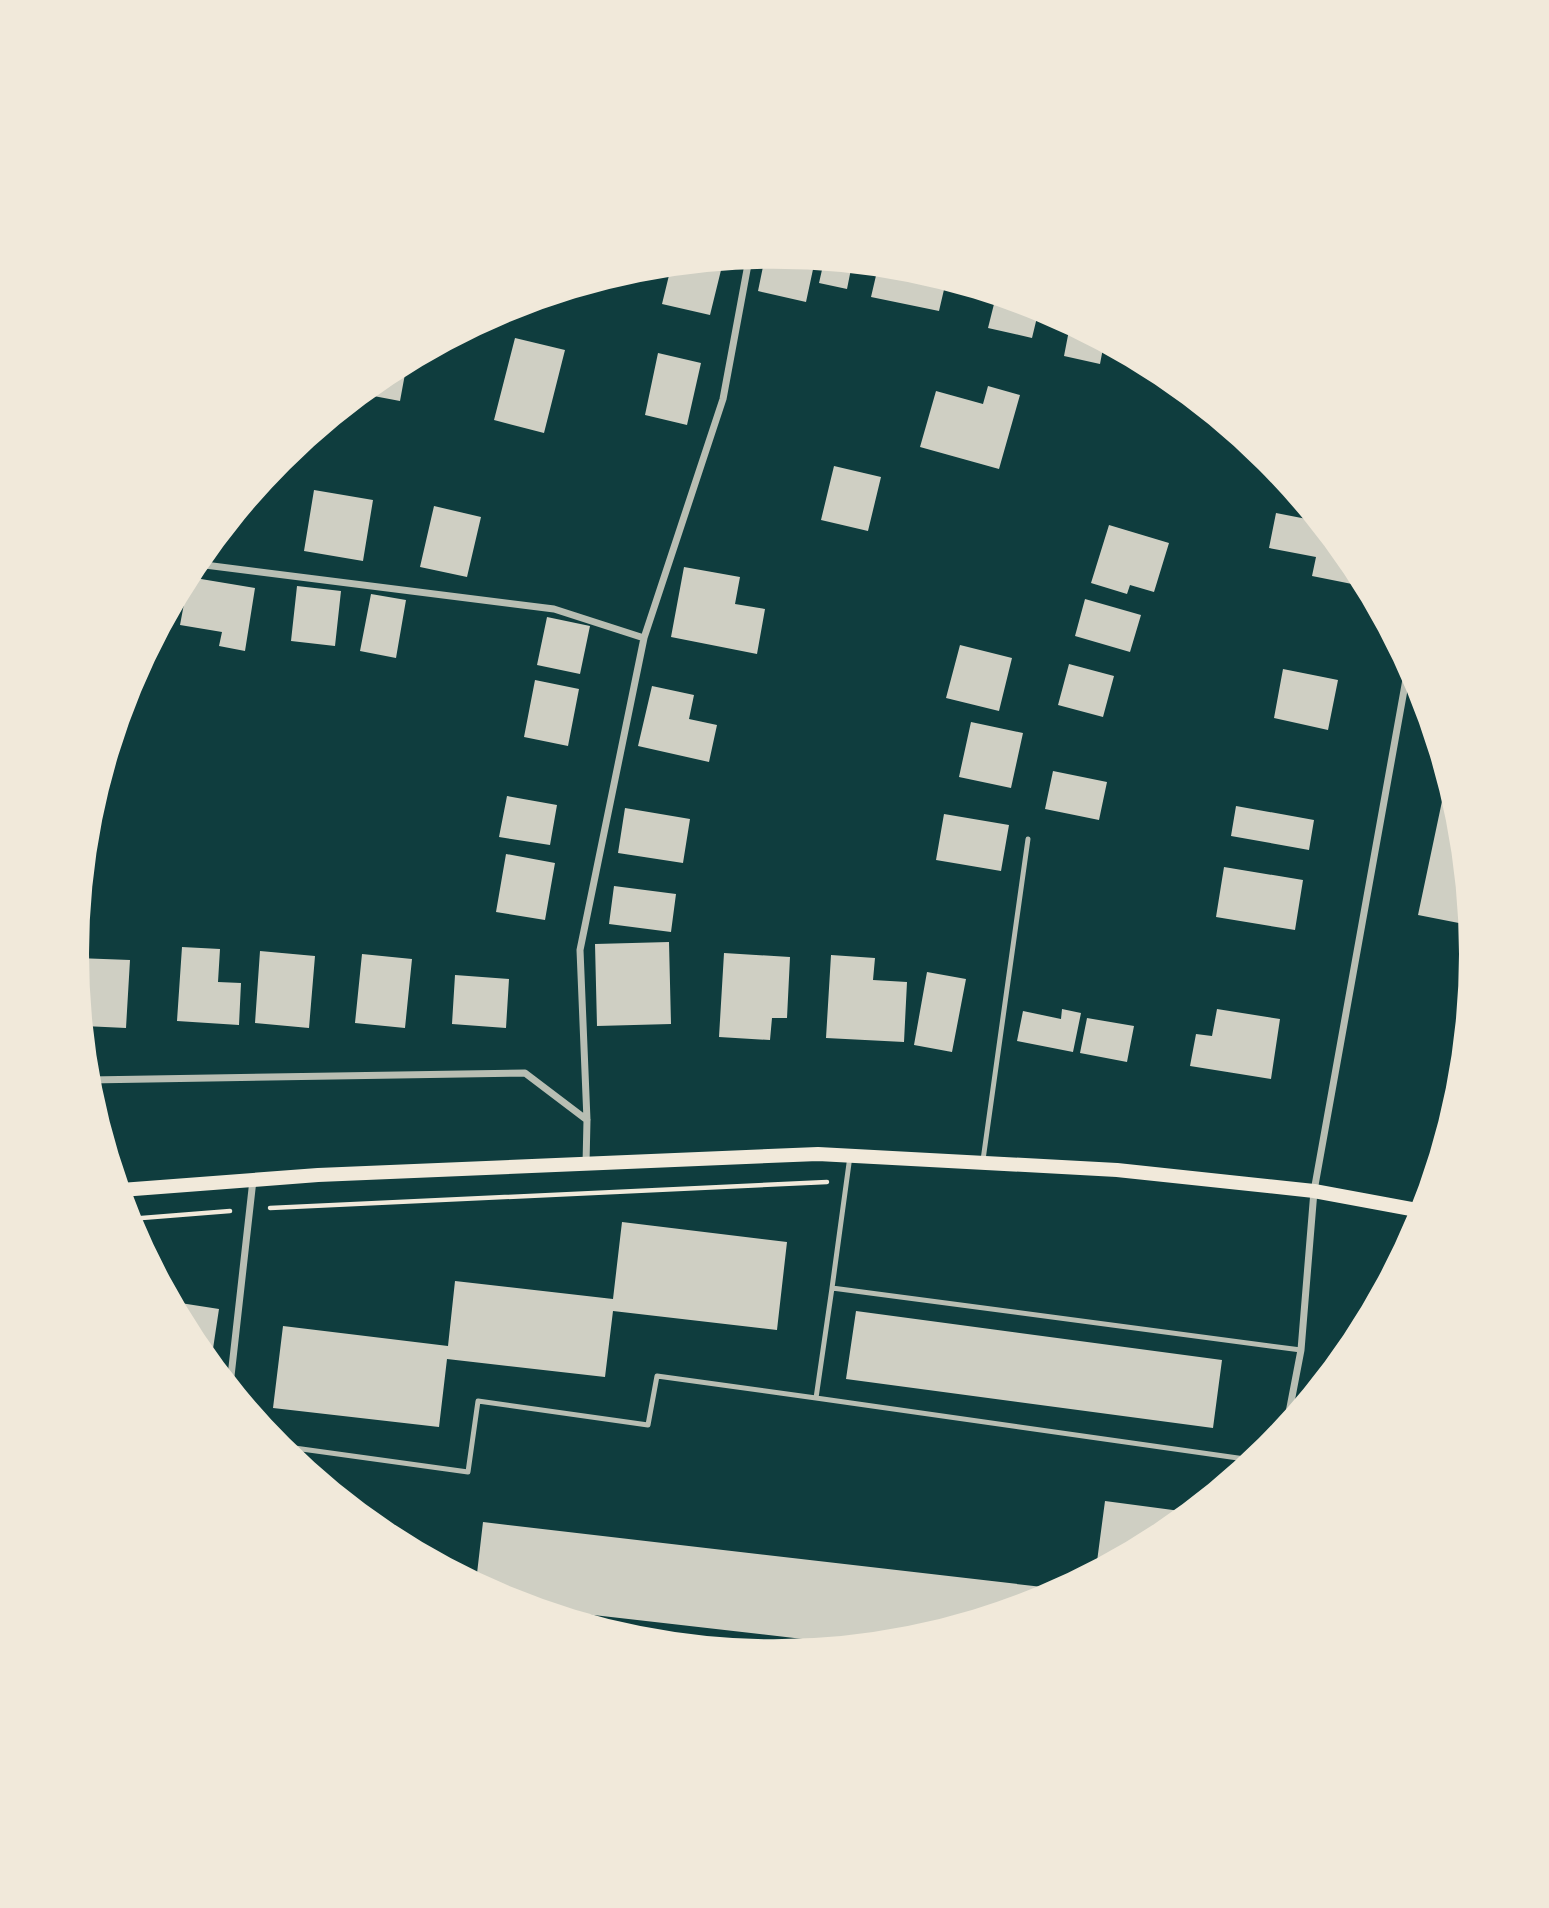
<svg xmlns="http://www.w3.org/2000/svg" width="1549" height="1908" viewBox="0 0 1549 1908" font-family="Commissioner,sans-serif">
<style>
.building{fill:#cfcfc3}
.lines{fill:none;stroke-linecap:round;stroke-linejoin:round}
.path{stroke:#f1e9da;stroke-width:4.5}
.service{stroke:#b8beb3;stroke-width:5}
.minor{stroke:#b8beb3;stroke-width:7}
.secondary{stroke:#f1e9da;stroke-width:14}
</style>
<rect width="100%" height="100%" fill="#0f3d3e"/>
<!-- building -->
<path class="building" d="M765 257 815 260 806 302 758 291Z
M824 261 852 264 847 289 819 283Z
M723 262 710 315 662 304 671 267Z
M878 267 911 270 946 281 939 311 871 297Z
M996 296 1039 309 1032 338 988 328Z
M1070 325 1104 343 1100 364 1064 356Z
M515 338 565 350 544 433 494 420Z
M658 353 701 363 687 425 645 415Z
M407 363 400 401 363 394 387 374Z
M988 386 1020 395 999 469 920 447 936 391 983 404Z
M834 466 881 477 868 531 821 520Z
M314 490 373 500 363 561 304 551Z
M434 506 481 517 467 577 420 567Z
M1276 513 1317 521 1355 567 1359 575 1357 585 1312 576 1316 557 1269 548Z
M1109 525 1169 543 1154 592 1130 585 1127 594 1091 583Z
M684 567 740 577 735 604 765 609 757 654 671 637Z
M189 577 255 588 245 651 219 646 222 632 180 625Z
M297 586 341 591 335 646 291 641Z
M371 594 406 600 396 658 360 651Z
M1085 599 1141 615 1130 652 1075 636Z
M547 617 590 626 580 674 537 665Z
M960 645 1012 658 999 711 946 698Z
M1069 664 1114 676 1103 717 1058 705Z
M1283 669 1338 680 1328 730 1274 718Z
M535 680 579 689 568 746 524 737Z
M652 686 694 695 689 719 717 725 709 762 638 746Z
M971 722 1023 733 1011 788 959 777Z
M1053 771 1107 782 1099 820 1045 809Z
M1445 787 1450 788 1459 818 1469 925 1418 915Z
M507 796 557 805 550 845 499 837Z
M1236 806 1314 820 1309 850 1231 836Z
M625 808 690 819 683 863 618 853Z
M944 814 1009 825 1001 871 936 860Z
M506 854 555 863 545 920 496 912Z
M1224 867 1303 880 1295 930 1216 917Z
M614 886 676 894 671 932 609 924Z
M669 942 671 1024 597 1026 595 944Z
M182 947 220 949 218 982 241 983 239 1025 177 1021Z
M260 951 315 956 309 1028 255 1023Z
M724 953 790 957 787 1018H772L770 1040 719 1037Z
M362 954 412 959 405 1028 355 1023Z
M831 955 875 958 873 980 907 982 904 1042 826 1038Z
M77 958 130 960 126 1028 84 1026Z
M927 972 966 979 952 1052 914 1045Z
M455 975 509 979 506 1028 452 1024Z
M1062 1009 1081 1013 1073 1052 1017 1041 1023 1011 1061 1019Z
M1217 1009 1280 1019 1271 1079 1190 1066 1196 1034 1212 1036Z
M1087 1018 1134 1026 1127 1062 1080 1053Z
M622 1222 787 1242 777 1330 613 1311 605 1377 447 1359 439 1427 273 1408 283 1326 448 1346 455 1281 613 1299Z
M174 1302 219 1309 211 1362 194 1341Z
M856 1311 1222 1360 1213 1428 846 1379Z
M1105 1501 1188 1512 1162 1534 1096 1569Z
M483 1522 1060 1589 1041 1599 910 1638 846 1644 541 1609 507 1598 476 1582Z"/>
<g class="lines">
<!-- path -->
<path class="path" d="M270 1208 827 1182
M129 1219 230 1211"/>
<!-- service -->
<path class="service" d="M983 1160 1028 839
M832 1288 850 1156
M816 1398 1252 1460
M280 1446 468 1472 478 1401 648 1425 657 1376 816 1398 832 1288 1301 1350"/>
<!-- minor -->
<path class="minor" d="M197 564 554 609 644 638
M89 1080 525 1073 587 1120
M586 1164 587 1120 580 950 644 638 723 399 749 259
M230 1385 253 1180
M1287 1423 1301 1350 1314 1191 1408 668"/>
<!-- secondary -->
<path class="secondary" d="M121 1190 318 1175 818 1154 1117 1170 1314 1191 1422 1211"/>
</g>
<!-- crop -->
<path d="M0 0H1549V1908H0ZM89 954a685 685 0 1 1 1370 0a685 685 0 1 1-1370 0Z" fill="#f1e9da" fill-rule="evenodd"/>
</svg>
